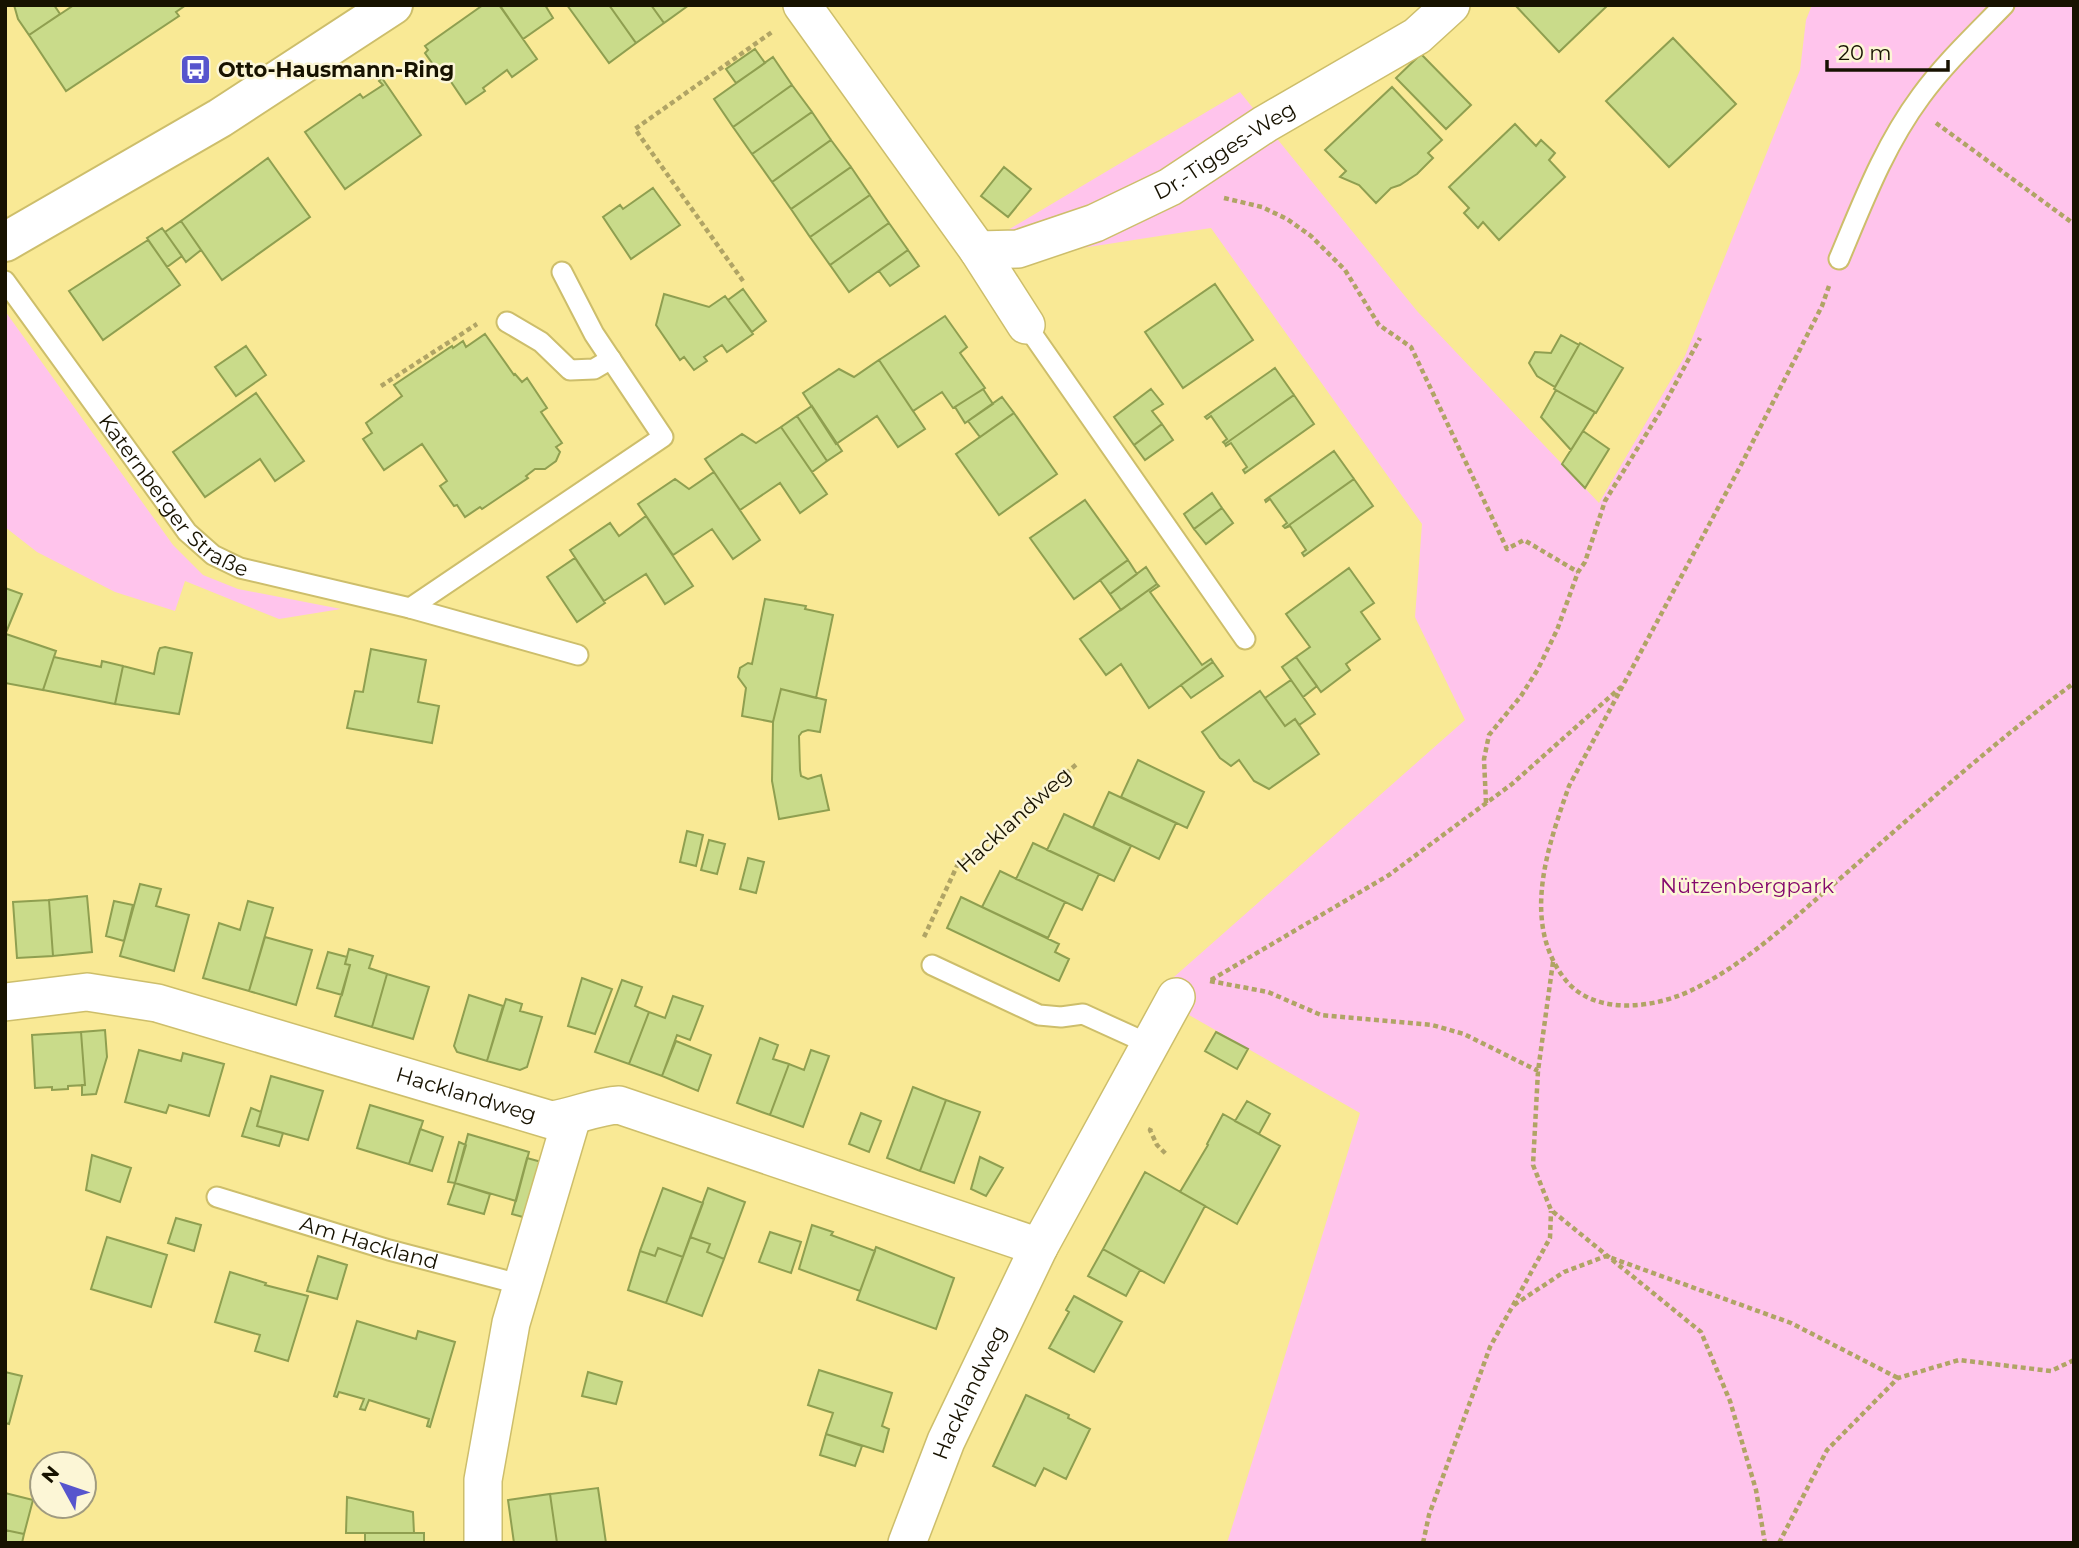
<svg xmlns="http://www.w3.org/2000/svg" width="2079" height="1548" viewBox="0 0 2079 1548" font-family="Montserrat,sans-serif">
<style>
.green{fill:#ffc4ec}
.building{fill:#c9db8a;stroke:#8f9f50;stroke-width:2}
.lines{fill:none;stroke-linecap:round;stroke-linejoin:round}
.lane-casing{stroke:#cdbe6b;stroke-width:23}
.street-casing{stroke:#cdbe6b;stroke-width:40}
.secondary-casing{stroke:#cdbe6b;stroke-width:42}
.path{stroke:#b0a465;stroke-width:4.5;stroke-dasharray:5 3.5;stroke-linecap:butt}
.lane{stroke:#fff;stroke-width:19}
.street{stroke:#fff;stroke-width:37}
.secondary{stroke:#fff;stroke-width:38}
.labels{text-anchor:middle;stroke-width:5;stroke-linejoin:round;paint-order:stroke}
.poi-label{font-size:21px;font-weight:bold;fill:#171200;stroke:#fcf6d6;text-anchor:start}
.street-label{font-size:21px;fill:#171200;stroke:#fcf6d6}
.park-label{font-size:21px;fill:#85096d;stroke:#fcf6d6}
</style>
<rect width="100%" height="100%" fill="#f9e995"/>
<!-- green -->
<path class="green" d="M1812 5H2074V1543H1227L1360 1113 1189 1015 1196 1001 1166 984 1465 720 1415 617 1422 524 1211 228 1050 253 1274 135 1417 311 1599 503 1685 356 1800 70 1806 20Z
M1240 92 1257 113 1186 163 1032 231 1003 233Z
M5 311 173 545 203 575 238 589 341 609 279 619 185 581 175 611 115 592 37 552 5 527Z"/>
<!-- building -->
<path class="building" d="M14 5H54L60 14 29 35 18 19Z
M74 5H186L176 12 179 16 66 91 29 35Z
M483 5H499L537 59 512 77 507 70 483 88 485 91 466 104 441 67 437 70 425 53 428 50 425 46Z
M504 5H545L553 18 523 39 501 7Z
M567 5H609L636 43 609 63Z
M609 5H651L664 23 636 43Z
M651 5H689L664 23Z
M1515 5H1608L1559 52Z
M1673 38 1736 104 1669 167 1606 101Z
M755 49 765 63 736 83 726 69Z
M1421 54 1471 105 1446 129 1396 78Z
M773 57 792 85 733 127 714 99Z
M382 78 421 135 345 189 305 132 360 94 363 98 383 85 379 81Z
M792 85 812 112 752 154 733 127Z
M1392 87 1442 140 1428 153 1433 158 1417 174 1400 185 1391 188 1376 203 1359 185 1340 177 1346 171 1325 150Z
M812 112 831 140 772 182 752 154Z
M1515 124 1536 146 1541 140 1555 153 1549 160 1565 177 1499 240 1483 222 1478 228 1464 213 1469 208 1449 187Z
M831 140 851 167 791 209 772 182Z
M268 158 310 217 222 280 181 221Z
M851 167 870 195 810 237 791 209Z
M1004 167 1031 189 1008 217 981 196Z
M653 188 680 225 631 259 603 217 620 205 623 209Z
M870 195 889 223 830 265 810 237Z
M181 221 201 250 186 262 165 232Z
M889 223 908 250 849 292 830 265Z
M162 228 182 256 167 267 147 238Z
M148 240 180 285 103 340 69 291Z
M908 250 919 266 890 286 879 271Z
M1215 284 1253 340 1183 388 1145 332Z
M743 289 766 321 752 332 728 300Z
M664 294 709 307 725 296 753 334 727 352 722 345 704 357 707 361 694 370 684 357 680 360 656 325Z
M945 316 967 347 960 353 985 388 953 408 942 392 913 411 879 360Z
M485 334 514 375 515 374 522 382 527 378 547 408 541 412 562 443 556 447 560 452 556 461 545 469H535L526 476 528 478 482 509 480 507 465 517 457 505 454 506 440 486 447 481 422 444 384 470 363 439 372 433 366 423 402 396 394 385 452 346 453 348 463 341 466 347Z
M1561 335 1579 345 1555 387 1537 376 1529 363 1535 352 1551 353Z
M1580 343 1623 368 1596 413 1554 389Z
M246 346 266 375 236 396 215 367Z
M879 360 925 429 898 447 877 416 836 444 803 393 839 369 854 377Z
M1275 368 1294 395 1225 444 1223 442 1227 439 1211 416 1207 419 1205 417Z
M983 389 993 404 965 423 955 407Z
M1151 389 1163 404 1152 411 1162 424 1134 445 1114 417Z
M1556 390 1595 412 1571 450 1541 417Z
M256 393 304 461 275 481 260 459 205 497 173 452Z
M1294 395 1314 424 1245 473 1243 470 1247 467 1231 443 1226 446 1225 444Z
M1002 397 1014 413 980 437 968 421Z
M812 406 842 451 827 461 797 416Z
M1014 413 1057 474 999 515 956 454Z
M797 416 827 461 812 472 781 427Z
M1162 424 1173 440 1145 460 1134 445Z
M781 427 827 494 800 513 780 483 740 510 705 459 742 434 756 443Z
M1583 431 1609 449 1585 488 1562 464Z
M1334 451 1354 479 1285 528 1283 526 1287 523 1270 499 1266 502 1265 500Z
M714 472 760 540 733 559 712 529 673 555 638 504 675 479 689 489Z
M1354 479 1373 506 1304 556 1302 553 1306 550 1290 526 1285 528Z
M1212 493 1222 508 1194 529 1184 514Z
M1085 500 1128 560 1074 599 1030 538Z
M1222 508 1233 523 1206 544 1194 529Z
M646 516 693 586 665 604 646 574 604 601 570 550 610 523 619 536Z
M575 558 605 603 577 622 547 577Z
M1128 560 1137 574 1110 594 1100 580Z
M1146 567 1157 584 1121 610 1110 594Z
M1349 568 1374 603 1361 612 1380 639 1346 664 1350 670 1321 692 1296 657 1310 647 1286 614Z
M1157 584 1159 586 1150 592 1202 665 1211 659 1213 662 1149 708 1121 664 1106 675 1080 639Z
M5 588 22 594 5 635Z
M765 599 806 606 805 609 833 615 816 698 781 689 773 722 742 716 746 688 738 677 740 668 748 663 752 664Z
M6 634 56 651 43 690 5 683Z
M165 647 192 653 179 714 115 704 123 666 154 674 158 653 160 648Z
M371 649 426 660 418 702 439 706 432 743 347 728 355 691 363 692Z
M54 657 101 667 102 661 123 666 115 704 43 690Z
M1296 657 1317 686 1303 697 1282 667Z
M1213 662 1223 676 1191 698 1181 685Z
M1291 680 1315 714 1299 725 1295 719 1285 726 1265 698Z
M781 689 826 700 820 732 808 730 802 732 799 736 800 770 801 776 808 779 821 775 829 810 779 819 772 781 773 722Z
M1260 691 1285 726 1295 719 1319 754 1269 789 1254 781 1239 760 1231 766 1220 758 1202 732Z
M1138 760 1204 792 1187 828 1121 797Z
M1109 792 1176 823 1159 859 1093 827Z
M1064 814 1131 846 1114 881 1047 850Z
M687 831 703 835 696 866 680 862Z
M709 840 725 844 717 874 701 870Z
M1033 843 1099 874 1082 910 1016 879Z
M748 858 764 862 756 893 740 889Z
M1000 871 1065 902 1048 938 982 907Z
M140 884 161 889 156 906 189 915 174 971 120 956Z
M87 896 92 952 53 956 49 900Z
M961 897 1059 944 1055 952 1069 959 1059 981 947 928Z
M49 900 53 956 17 958 13 902Z
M114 901 133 905 124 941 106 936Z
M248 901 273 908 249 991 203 978 219 923 240 930Z
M265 937 312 950 296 1005 249 991Z
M349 949 373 956 369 968 387 974 372 1027 335 1016 350 965 345 964Z
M328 952 347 957 345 964 350 965 342 995 317 988Z
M387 974 429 987 413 1039 372 1027Z
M582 978 612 989 595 1034 568 1026Z
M622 980 642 987 635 1006 649 1012 629 1064 595 1052Z
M469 995 503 1006 487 1061 457 1052 454 1046Z
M673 996 703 1006 690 1040 677 1035 662 1076 629 1064 649 1012 665 1018Z
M506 999 522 1004 520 1011 542 1017 527 1067 520 1070 487 1061Z
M105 1030 107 1057 96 1094 82 1095V1085H85L81 1032Z
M81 1032 85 1085 68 1086V1089L52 1090V1087L35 1088 32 1035Z
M1216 1032 1248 1049 1237 1069 1205 1051Z
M760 1038 778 1045 773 1059 789 1064 770 1115 737 1103Z
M676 1041 711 1055 698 1091 662 1076Z
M139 1050 181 1061 183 1053 224 1064 209 1116 169 1105 166 1113 125 1102Z
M811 1050 829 1056 803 1127 770 1115 789 1064 804 1070Z
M271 1076 323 1091 308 1140 257 1126Z
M913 1087 946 1100 920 1171 887 1158Z
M946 1100 980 1112 954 1183 920 1171Z
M1247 1101 1270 1114 1259 1134 1235 1121Z
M370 1105 423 1121 409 1164 357 1148Z
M251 1108 261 1112 257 1126 283 1133 279 1146 242 1136Z
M861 1113 881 1121 869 1152 849 1144Z
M1223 1114 1280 1146 1237 1224 1180 1192 1208 1145 1207 1144Z
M420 1129 443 1137 432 1171 409 1164Z
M468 1134 529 1152 516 1201 455 1183Z
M459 1142 466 1145 455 1183 448 1182Z
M92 1155 131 1168 120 1202 86 1190Z
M980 1157 1003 1168 986 1196 971 1189Z
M527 1158 545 1163 530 1219 512 1214Z
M1145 1172 1205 1206 1164 1283 1103 1249Z
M455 1183 490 1194 484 1214 448 1204Z
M663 1188 703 1203 683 1257 658 1248 655 1256 640 1251Z
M708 1188 745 1202 724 1259 707 1252 710 1244 690 1237Z
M176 1218 201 1225 194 1251 168 1243Z
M812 1225 833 1232 831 1235 875 1251 860 1291 799 1269Z
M770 1232 801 1242 791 1273 759 1262Z
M107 1237 167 1255 151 1307 91 1289Z
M690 1237 710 1244 707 1252 724 1259 702 1316 666 1303Z
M876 1247 954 1278 936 1329 857 1300Z
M658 1248 683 1257 666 1303 628 1290 640 1251 655 1256Z
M1103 1249 1140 1270 1126 1296 1088 1276Z
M318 1256 347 1265 337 1299 307 1291Z
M230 1272 266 1283 265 1285 308 1296 288 1361 255 1351 260 1335 215 1322Z
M1074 1296 1122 1322 1094 1372 1049 1348 1069 1312 1066 1310Z
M357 1321 416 1339 418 1331 455 1342 430 1427 427 1426 429 1419 369 1400 365 1410 360 1409 364 1399 339 1392 337 1397 334 1396Z
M819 1370 892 1393 882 1426 889 1429 883 1452 826 1434 833 1413 808 1405Z
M5 1372 22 1376 9 1424 5 1423Z
M588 1372 622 1382 616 1404 582 1396Z
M1026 1395 1069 1415 1068 1418 1090 1429 1066 1479 1044 1468 1035 1486 993 1466Z
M826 1434 862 1446 855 1466 820 1455Z
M598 1488 606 1543H557L550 1494Z
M5 1493 33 1500 24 1534 5 1530Z
M550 1494 557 1543H514L508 1500Z
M347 1497 413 1512 414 1533H346Z
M5 1530 24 1534 22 1543H5Z
M365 1533H424V1543H365Z"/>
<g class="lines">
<defs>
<g id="lane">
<path d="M1839 259C1863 202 1884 146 1921 96 1945 63 1976 34 2004 5"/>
<path id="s1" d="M5 281 187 532 213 555 240 568 410 608 578 655"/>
<path d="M507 322 541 342 570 370 594 369 611 359"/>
<path d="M1026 325 1245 639"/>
<path d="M410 608 663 437 594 334 562 272"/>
<path d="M932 965 1039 1015 1061 1017 1083 1014 1149 1044"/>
<path id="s2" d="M217 1197 389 1250 523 1285"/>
</g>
<g id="street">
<path d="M802 5 978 250 1026 325"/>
<path id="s3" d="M978 250 1018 249 1095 223 1170 187 1265 124 1417 36 1451 5"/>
<path id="s4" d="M5 1002 87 992 157 1003 551 1120C575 1117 596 1106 619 1105L1039 1247"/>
<path d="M483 1543V1480L511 1323 572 1117"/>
<path id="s5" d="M907 1543 946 1441 1039 1247 1176 997"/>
</g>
<path id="secondary" d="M5 242 220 118 393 5"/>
</defs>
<!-- lane casing -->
<use href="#lane" class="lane-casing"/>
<!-- street casing -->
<use href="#street" class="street-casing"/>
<!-- secondary casing -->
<use href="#secondary" class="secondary-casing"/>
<!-- path -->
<path class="path" d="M1936 123 2074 224
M1224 198 1262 207 1287 219 1311 236 1345 270 1379 325 1411 347 1507 549 1524 540 1578 572
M743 281 635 129 772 32
M1829 286 1822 306 1741 465 1569 786C1548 846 1521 921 1564 978 1594 1018 1658 1008 1696 988 1751 960 1796 916 1843 876 1919 810 1993 743 2074 683
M381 386 477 324
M1486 803 1484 759 1489 735 1521 696 1538 669 1557 630 1578 572 1585 562 1605 501 1663 407 1700 338
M924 937 957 866 1078 763
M1553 962 1538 1071 1533 1165 1551 1210 1701 1332 1730 1401 1756 1490 1765 1543
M1211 980 1389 875 1512 784 1621 687
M1210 981 1268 992 1321 1015 1432 1025 1464 1034 1538 1071
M1151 1128 1150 1130 1157 1145 1167 1155
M1514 1305 1564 1272 1606 1256 1791 1323 1898 1378
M1423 1543 1429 1515 1490 1347 1550 1238 1551 1211
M1779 1543 1827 1450 1898 1378 1959 1360 2051 1371 2074 1360"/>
<!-- lane -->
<use href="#lane" class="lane"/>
<!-- street -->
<use href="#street" class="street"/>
<!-- secondary -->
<use href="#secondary" class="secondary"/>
</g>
<!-- icons -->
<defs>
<symbol id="bus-square" viewBox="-11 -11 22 22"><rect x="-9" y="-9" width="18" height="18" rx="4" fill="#5755cd" stroke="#fcf6d6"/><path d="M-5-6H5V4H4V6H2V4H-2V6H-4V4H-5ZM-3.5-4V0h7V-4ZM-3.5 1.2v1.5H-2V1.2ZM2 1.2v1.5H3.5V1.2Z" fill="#fff"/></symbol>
</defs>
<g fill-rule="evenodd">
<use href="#bus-square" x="178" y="52" width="35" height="35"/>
</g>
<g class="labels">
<!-- poi labels -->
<g class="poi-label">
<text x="218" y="77">Otto-Hausmann-Ring</text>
</g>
<!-- street labels -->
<g class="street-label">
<text dy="7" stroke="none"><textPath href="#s3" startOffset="270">Dr.-Tigges-Weg</textPath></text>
<text dy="7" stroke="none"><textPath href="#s1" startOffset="275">Katernberger Straße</textPath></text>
<text transform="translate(1014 820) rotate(-42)" y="7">Hacklandweg</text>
<text dy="7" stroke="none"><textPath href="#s4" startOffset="476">Hacklandweg</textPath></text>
<text dy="7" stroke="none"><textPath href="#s2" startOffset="159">Am Hackland</textPath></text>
<text dy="7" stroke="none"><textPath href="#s5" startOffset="163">Hacklandweg</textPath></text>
</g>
<!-- park labels -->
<g class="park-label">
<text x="1747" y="893">Nützenbergpark</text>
</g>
</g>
<!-- border -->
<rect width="2079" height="1548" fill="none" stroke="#171200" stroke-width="14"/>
<!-- north arrow -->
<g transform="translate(63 1485) rotate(310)"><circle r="33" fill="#fcf6d6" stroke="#a09b80" stroke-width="2"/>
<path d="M0-5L12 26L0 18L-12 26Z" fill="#5755cd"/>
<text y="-10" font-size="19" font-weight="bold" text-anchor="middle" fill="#171200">N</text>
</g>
<!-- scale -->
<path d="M1827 60v10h121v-10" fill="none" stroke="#171200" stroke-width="3.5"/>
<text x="1838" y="60" font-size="21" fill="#171200" stroke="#fcf6d6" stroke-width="5" paint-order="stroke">20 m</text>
</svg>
